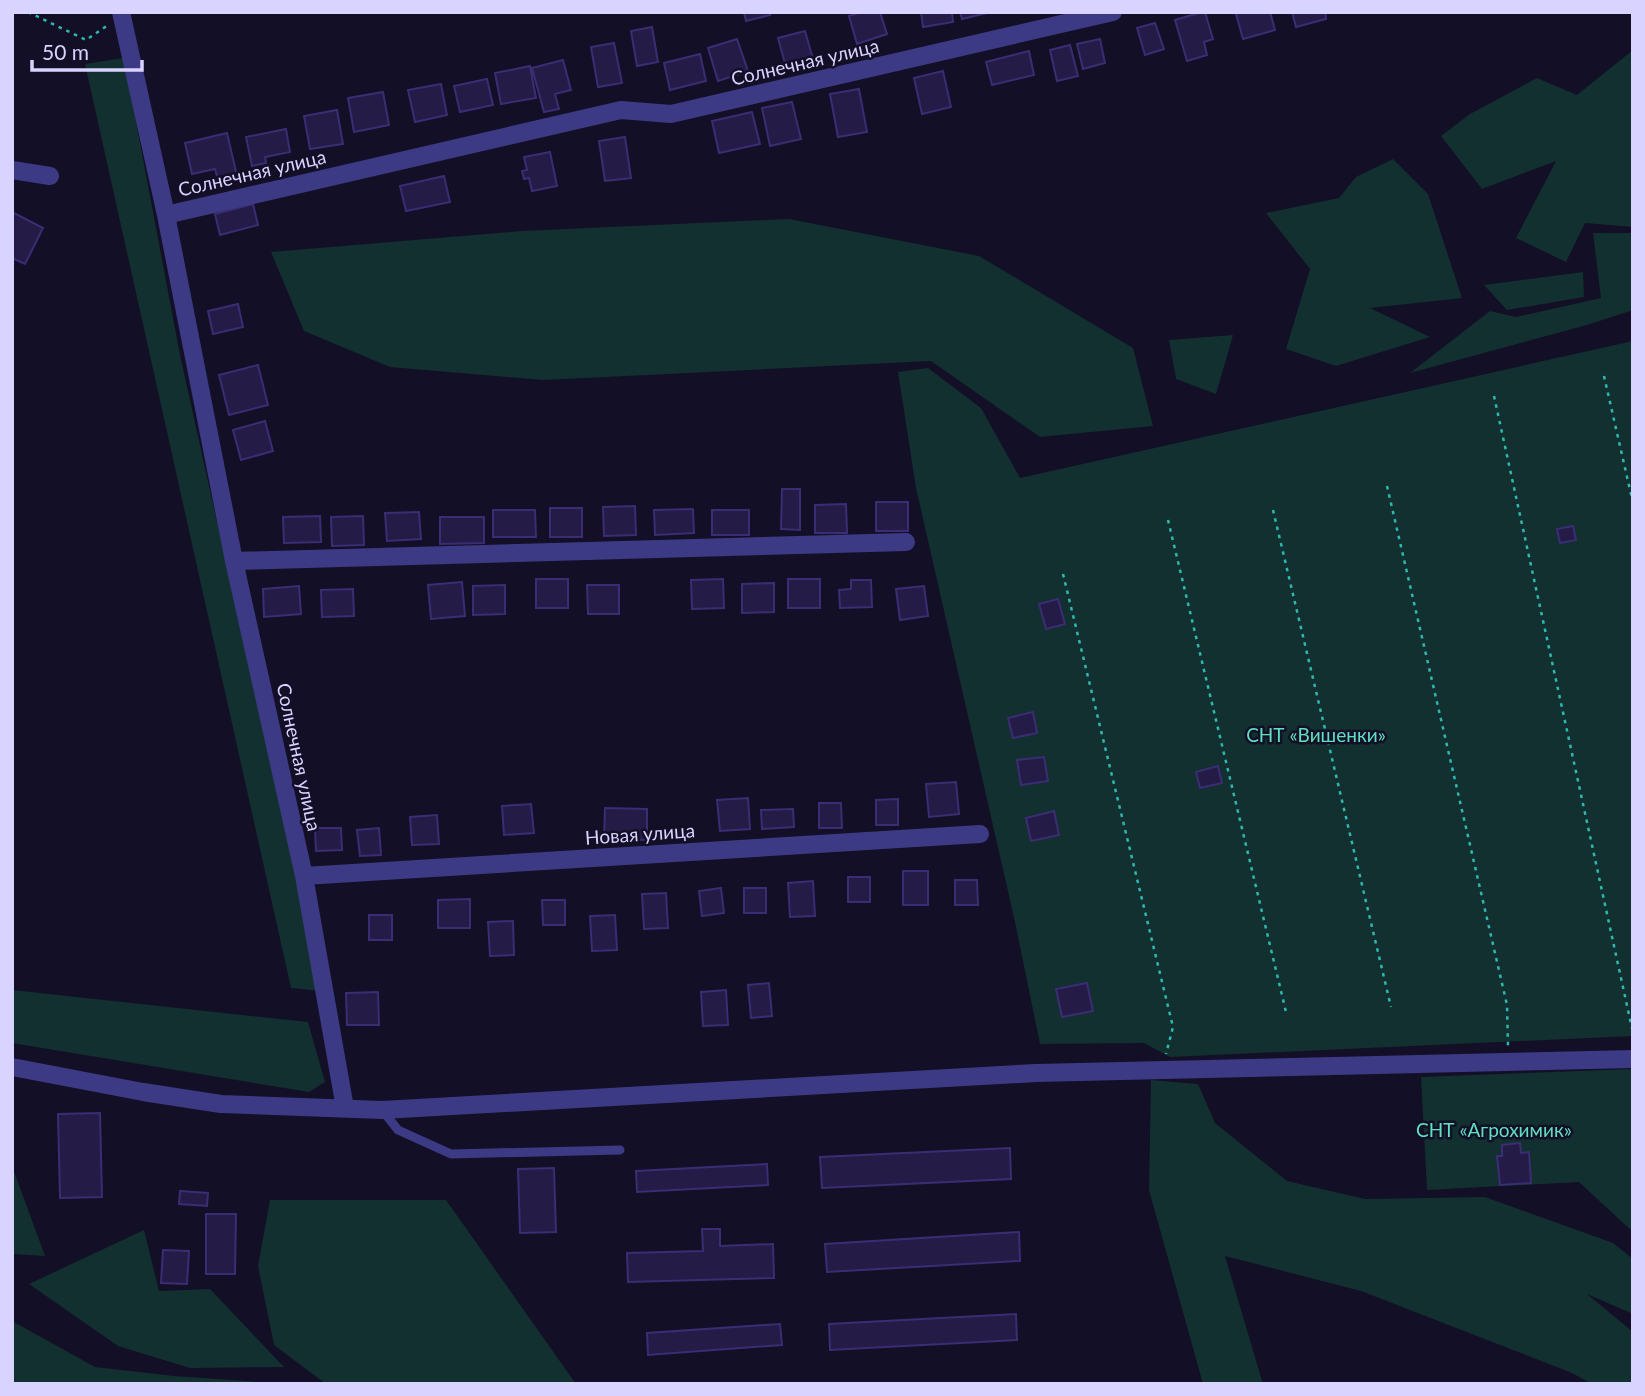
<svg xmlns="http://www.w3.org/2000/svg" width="1645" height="1396" viewBox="0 0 1645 1396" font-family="Lato,sans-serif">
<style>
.green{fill:#12302f}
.building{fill:#241b47;stroke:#3b2d73;stroke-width:2}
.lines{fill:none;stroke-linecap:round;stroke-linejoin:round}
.path{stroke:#2fb8b0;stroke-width:2.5;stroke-dasharray:3.5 5;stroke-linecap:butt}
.lane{stroke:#3d3a85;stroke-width:9}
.street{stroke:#3d3a85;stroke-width:18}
.labels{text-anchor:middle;stroke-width:5;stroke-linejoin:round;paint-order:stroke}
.street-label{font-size:19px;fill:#d9d4ff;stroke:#130f26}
.park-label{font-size:19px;fill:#5fe0c0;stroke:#130f26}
</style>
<rect width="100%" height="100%" fill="#130f26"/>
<!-- green -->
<path class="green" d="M1633 50V227L1585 223 1566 262 1516 238 1556 161 1482 189 1441 136 1470 114 1537 78 1577 95Z
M124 58 180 355 321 991 291 988 85 64Z
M1393 159 1428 194 1462 298 1370 308 1430 337 1336 366 1286 349 1310 269 1266 213 1339 198 1356 177Z
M789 219 979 256 1133 348 1153 426 1040 437 931 361 544 380 390 367 304 331 271 252 522 231Z
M1593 233H1633V310L1587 325 1410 373 1490 311 1516 317 1601 298Z
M1583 272 1584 297 1507 310 1484 285Z
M1233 335 1216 394 1176 379 1169 340Z
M1633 341V1036L1170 1057 1144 1043 1040 1044 1015 922 916 488 898 372 928 368 981 408 1020 478Z
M12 990 308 1022 325 1082 309 1092 12 1043Z
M1633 1069V1232L1579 1182 1427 1190 1421 1077Z
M1151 1080 1198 1084 1215 1123 1287 1181 1365 1199 1485 1197 1613 1243 1633 1259V1314L1587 1294 1633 1332V1384H1592L1572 1373 1361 1291 1225 1256 1263 1384H1203L1149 1190Z
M12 1166 45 1256 12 1254Z
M270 1200H446L576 1384H326L274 1345 258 1266Z
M144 1230 159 1291 210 1289 284 1367 190 1368 118 1346 29 1284Z
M12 1321 95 1367 174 1376 286 1384H12Z"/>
<!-- building -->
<path class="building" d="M744 12H770V15L746 21Z
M861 12H880L887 34 857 44 849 16Z
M921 12H952L953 22 923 27Z
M960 12H991L962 19Z
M1202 12H1205L1213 39 1204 42 1207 55 1187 61 1175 20Z
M1241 12H1270L1275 30 1243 39 1236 14Z
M1292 12H1325L1326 19 1296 27Z
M1155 23 1164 49 1145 55 1137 28Z
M652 27 658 62 637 66 631 31Z
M805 31 813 59 786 67 778 38Z
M737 39 748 71 718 81 708 48Z
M1100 39 1105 63 1083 69 1077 44Z
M614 43 622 83 598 87 591 47Z
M1070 45 1078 76 1057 81 1050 50Z
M1029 51 1034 75 992 85 986 62Z
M700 54 706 81 670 90 664 63Z
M563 60 571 90 555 94 559 109 544 112 532 68Z
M530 66 536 98 501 104 495 73Z
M943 71 951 107 922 114 914 78Z
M487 79 493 105 460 112 454 86Z
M441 84 447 115 415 122 408 90Z
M859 89 867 132 838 137 830 94Z
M383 92 389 125 354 132 348 98Z
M792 102 801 139 770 146 762 108Z
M337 110 343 144 310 149 304 116Z
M752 112 760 144 719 153 712 121Z
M286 129 290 152 265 157 266 163 252 166 246 137Z
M227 133 237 176 218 180 215 169 192 174 185 143Z
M625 137 631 178 605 181 599 141Z
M550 152 557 186 532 191 529 178 524 179 522 171 527 170 524 157Z
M444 176 450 202 406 211 400 186Z
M253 204 258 225 220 235 215 214Z
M12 212 43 228 25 264 12 258Z
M238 304 243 327 213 334 208 311Z
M258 365 268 405 229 415 219 375Z
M265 421 273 451 241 460 233 430Z
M782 489H800V530L781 529Z
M876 502H908V531H876Z
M846 504 847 533H815V505Z
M635 506 636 535 604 536 603 507Z
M550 508H582V537H550Z
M693 509 694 533 655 535 654 510Z
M493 510H535L536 537H493Z
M712 510H749V535H712Z
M419 512 421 539 387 541 385 513Z
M320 516 321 542 284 543 283 517Z
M363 516 364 545 332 546 331 517Z
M440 517H484V543L440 544Z
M1573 526 1576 540 1560 543 1557 529Z
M536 579H568V608H536Z
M723 579 724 608 692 609 691 580Z
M788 579H820V608H788Z
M851 580H871L872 607 840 608 839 590 851 589Z
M462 582 465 616 431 619 428 585Z
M774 583V612L742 613V584Z
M505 585V614L473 615V586Z
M587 585H619V614H588Z
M299 586 301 614 264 617 263 589Z
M924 586 928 616 900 620 896 589Z
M353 589 354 616 322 617 321 590Z
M1058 599 1065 624 1046 629 1039 604Z
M1033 712 1037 733 1013 738 1008 718Z
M1044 757 1048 781 1021 785 1017 760Z
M1218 766 1222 783 1200 788 1196 772Z
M956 782 959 814 929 817 926 784Z
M748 798 750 829 720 831 717 800Z
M898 799V825H876V800Z
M819 803H841L842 828H819Z
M531 804 534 833 504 835 502 806Z
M605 808 647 809V840L604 839Z
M793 809 794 827 762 829 761 810Z
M1054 811 1059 835 1031 841 1026 818Z
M437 815 439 844 412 845 410 817Z
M315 828H341L342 850 316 851Z
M379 828 381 855 360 856 357 830Z
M903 871H928V905H903Z
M848 877H870V902H848Z
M955 880H977L978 905H955Z
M813 881 815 916 790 917 788 883Z
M721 888 724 913 702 916 699 891Z
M744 888H766V913H744Z
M666 893 668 928 644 929 642 894Z
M470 899V928H438V900Z
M542 900H565V925H543Z
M369 915H392V940H369Z
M615 915 617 950 592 951 590 916Z
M513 921 514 955 490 956 488 922Z
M769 983 772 1016 751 1018 748 985Z
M1087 983 1093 1011 1062 1017 1056 989Z
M726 990 728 1025 703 1026 701 992Z
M378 992 379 1025H347L346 993Z
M100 1113 102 1197 60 1198 58 1114Z
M1520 1143 1521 1153 1529 1152 1531 1183 1500 1185 1497 1156H1502V1145Z
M1010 1148 1011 1179 822 1188 820 1157Z
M767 1164 768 1185 637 1192 636 1171Z
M554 1168 556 1232 520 1233 518 1169Z
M180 1191 208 1193 207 1206 179 1204Z
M206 1214H236L235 1274H206Z
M702 1229H720V1246L773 1244 774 1278 628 1282 627 1253 703 1251Z
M1019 1232 1020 1261 827 1272 825 1244Z
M163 1250 189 1251 187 1284 161 1283Z
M1016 1314 1017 1340 830 1350 829 1324Z
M780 1324 782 1345 648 1355 647 1333Z"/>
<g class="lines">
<!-- path -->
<path class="path" d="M28 12 86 40 108 25
M1604 376 1633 503
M1494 396 1633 1033
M1387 486 1507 1005 1508 1046
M1273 510 1391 1007
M1168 520 1286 1012
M1063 574 1173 1027 1166 1054"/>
<!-- lane -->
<path class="lane" d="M382 1110 398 1130 451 1154 620 1150"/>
<!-- street -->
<path class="street" d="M121 12 166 215
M12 170 50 176
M234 561 906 542
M304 876 980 834
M12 1067 143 1092 221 1104 382 1110 1036 1073 1633 1059
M345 1108 304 876 234 561 166 215 621 110 671 114 1113 12"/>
</g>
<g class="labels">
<!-- street labels -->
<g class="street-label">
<text transform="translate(805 62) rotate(-13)" y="7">Солнечная улица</text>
<text transform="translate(252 173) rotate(-13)" y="7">Солнечная улица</text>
<text transform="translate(299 757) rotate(78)" y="7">Солнечная улица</text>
<text transform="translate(640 834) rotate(-4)" y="7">Новая улица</text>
</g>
<!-- park labels -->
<g class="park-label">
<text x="1316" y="742">СНТ «Вишенки»</text>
<text x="1494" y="1137">СНТ «Агрохимик»</text>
</g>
</g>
<!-- border -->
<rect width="1645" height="1396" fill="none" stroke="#d9d4ff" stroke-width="28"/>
<!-- scale -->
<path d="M32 60v10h110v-10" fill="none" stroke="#d9d4ff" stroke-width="3.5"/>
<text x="42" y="60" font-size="21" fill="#d9d4ff" stroke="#130f26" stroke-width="5" paint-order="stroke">50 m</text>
</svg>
